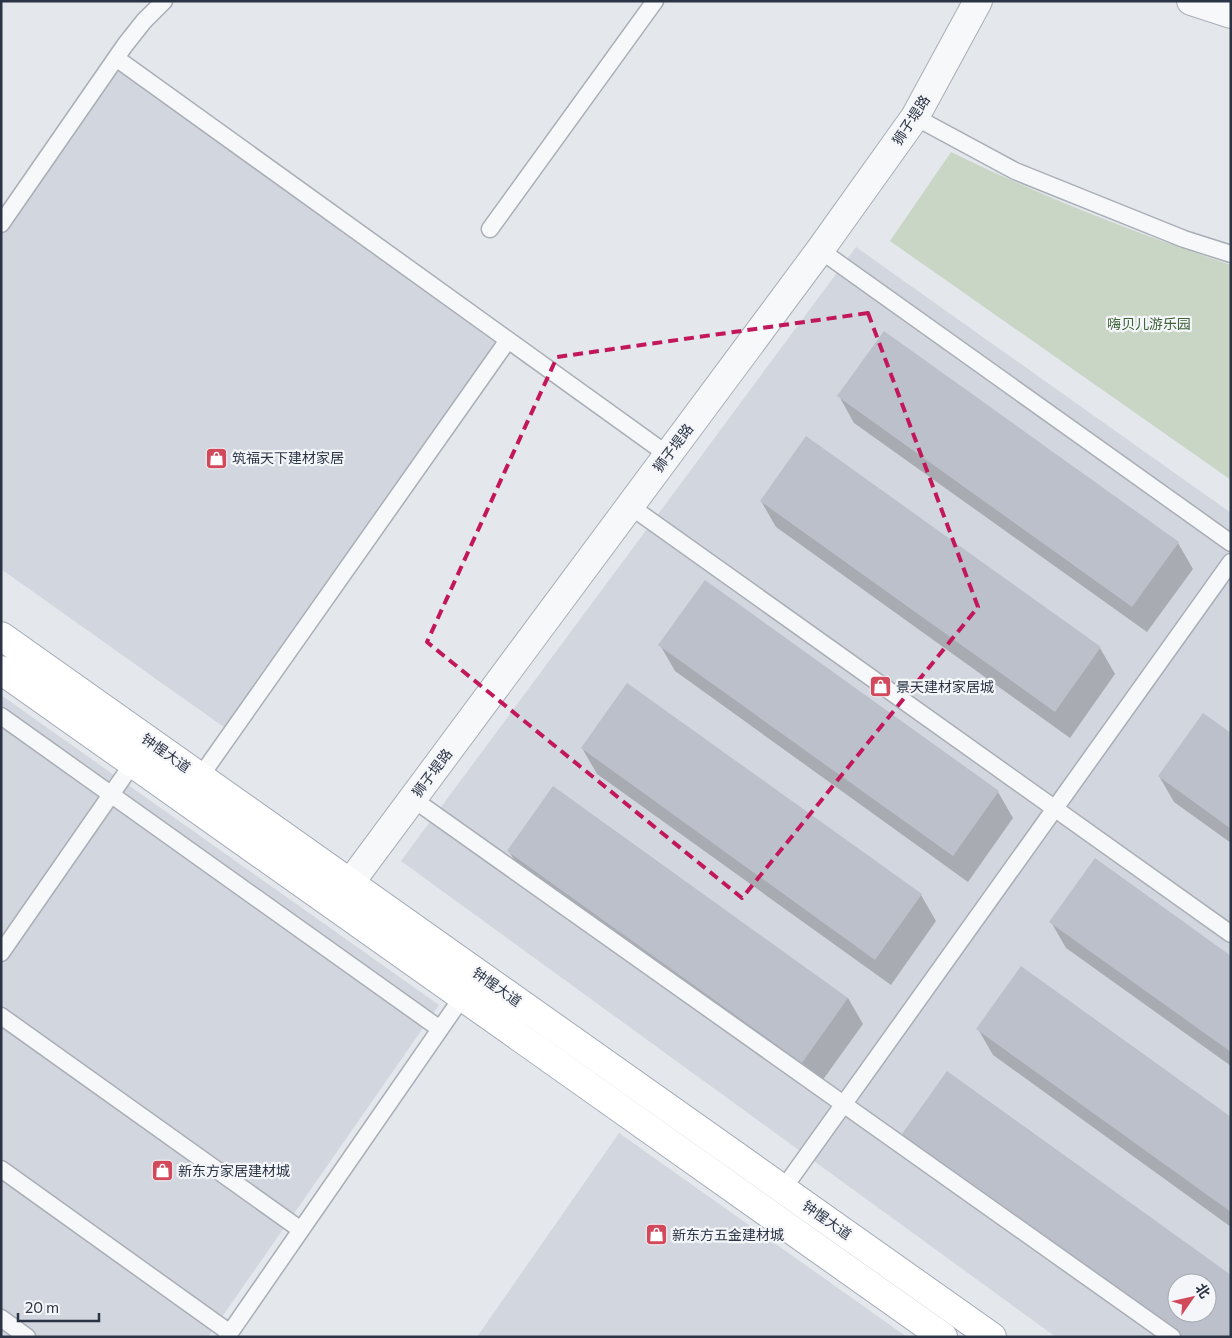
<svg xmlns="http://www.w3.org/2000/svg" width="1232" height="1338" viewBox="0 0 1232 1338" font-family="Commissioner,'Noto Sans SC',sans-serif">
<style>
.built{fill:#d2d6de;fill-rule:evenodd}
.green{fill:#c9d6c5}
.shadow{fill:#0003;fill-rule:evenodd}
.building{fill:#bbc0ca;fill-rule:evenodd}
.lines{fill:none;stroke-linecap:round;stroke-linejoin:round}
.service-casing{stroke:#a9aeb7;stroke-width:19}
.minor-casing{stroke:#a9aeb7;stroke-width:30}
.primary-casing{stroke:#a3abb8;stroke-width:30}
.service{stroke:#f7f8fa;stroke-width:16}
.minor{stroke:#f7f8fa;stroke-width:28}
.primary{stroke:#fff;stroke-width:28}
.marked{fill:none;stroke:#c2185b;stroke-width:4;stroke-dasharray:10 6;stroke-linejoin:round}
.labels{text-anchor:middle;stroke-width:4.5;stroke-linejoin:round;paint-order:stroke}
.street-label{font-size:14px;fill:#2b3445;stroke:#f4f6f9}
.park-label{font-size:14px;fill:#3f6138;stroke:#f4f6f9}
.poi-label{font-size:14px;fill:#2b3445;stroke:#f4f6f9;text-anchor:start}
</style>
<rect width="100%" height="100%" fill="#e4e7ec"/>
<!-- built -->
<path class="built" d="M115 65 510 346 235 735 1 569V226Z
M856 247 1231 513V1337H1056L401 861ZM1177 1283H1207V1313H1177Z
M1 695 439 1005 208 1337H1Z
M619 1133 907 1337H477Z"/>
<!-- green -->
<path class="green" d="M951 152C1041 196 1135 233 1231 265V480L890 241Z"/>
<!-- shadow -->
<path class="shadow" d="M839 396 1178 543 1193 569 1147 632 854 423Z
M761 501 1100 648 1115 674 1070 738 776 527Z
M705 581 998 792 1013 818 968 882 675 671 660 645Z
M1231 735V843L1174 802 1159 776Z
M582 748 921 895 936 921 891 985 597 774Z
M509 851 848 998 863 1024 817 1088 524 878Z
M1051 922 1231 957V1066L1066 948Z
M978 1029 1231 1118V1227L993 1055Z
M903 1134 1231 1276V1337H1164L918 1160ZM1177 1283H1207V1313H1177Z"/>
<!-- building -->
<path class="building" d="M884 331 1179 542 1132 607 837 396Z
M806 436 1101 647 1055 712 760 501Z
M705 580 999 791 953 856 658 645Z
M627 683 922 894 875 960 581 748Z
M1203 713 1231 733V829L1158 776Z
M553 786 848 998 802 1063 507 851Z
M1095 858 1231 956V1052L1049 922Z
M1021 966 1231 1117V1212L976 1029Z
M947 1071 1231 1275V1337H1184L902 1134ZM1177 1283H1207V1313H1177Z"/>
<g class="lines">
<defs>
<path id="service" d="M116 58 668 455
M915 117 1015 171 1184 239 1231 254
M1 224 125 45 144 21 164 1
M490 229 655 1
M820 250 1231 543
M630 506 1231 934
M1 716 440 1029
M200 777 508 340
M413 799 1172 1337
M1 953 133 763
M1 1016 301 1230 227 1337
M1 1169 230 1333
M783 1189 1231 562
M301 1230 463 996
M1 1318 27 1337"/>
<path id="minor" d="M1191 1 1231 14
M350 883 820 250 915 117 978 1"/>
<path id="primary" d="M1 636 992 1337
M1 670 943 1337"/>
</defs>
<!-- service casing -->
<use href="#service" class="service-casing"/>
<!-- minor casing -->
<use href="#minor" class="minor-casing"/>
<!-- primary casing -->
<use href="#primary" class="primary-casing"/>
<!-- service -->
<use href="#service" class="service"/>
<!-- minor -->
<use href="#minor" class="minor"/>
<!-- primary -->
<use href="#primary" class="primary"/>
</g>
<!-- marked area -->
<path class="marked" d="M868 313 978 607 742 898 427 642 557 357Z"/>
<!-- icons -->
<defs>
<symbol id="shop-square" viewBox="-11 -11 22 22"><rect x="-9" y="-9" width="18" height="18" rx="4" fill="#d1495b" stroke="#f4f6f9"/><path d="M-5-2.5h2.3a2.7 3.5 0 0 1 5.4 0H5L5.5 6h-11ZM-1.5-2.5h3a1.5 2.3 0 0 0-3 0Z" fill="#fff"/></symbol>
</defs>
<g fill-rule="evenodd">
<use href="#shop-square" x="204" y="446" width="25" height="25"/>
<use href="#shop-square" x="868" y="674" width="25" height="25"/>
<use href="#shop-square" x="150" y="1158" width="25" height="25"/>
<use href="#shop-square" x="644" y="1222" width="25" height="25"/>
</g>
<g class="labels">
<!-- street labels -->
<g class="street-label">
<text transform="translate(911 120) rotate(-57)" y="5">狮子堤路</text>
<text transform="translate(673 448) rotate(-53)" y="5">狮子堤路</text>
<text transform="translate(166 753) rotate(35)" y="5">钟惺大道</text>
<text transform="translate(432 773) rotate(-53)" y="5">狮子堤路</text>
<text transform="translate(497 987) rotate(35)" y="5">钟惺大道</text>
<text transform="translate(827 1220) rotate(35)" y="5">钟惺大道</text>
</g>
<!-- park labels -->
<g class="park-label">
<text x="1149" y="329">嗨贝儿游乐园</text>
</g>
<!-- poi labels -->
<g class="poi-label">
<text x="232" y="463">筑福天下建材家居</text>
<text x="896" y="692">景天建材家居城</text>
<text x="178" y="1176">新东方家居建材城</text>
<text x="672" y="1240">新东方五金建材城</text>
</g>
</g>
<!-- border -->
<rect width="1232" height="1338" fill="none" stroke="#2b3445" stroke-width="5"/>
<!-- north arrow -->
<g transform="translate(1192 1298) rotate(56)"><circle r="24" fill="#f4f6f9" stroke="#a4a8b1"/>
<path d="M0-4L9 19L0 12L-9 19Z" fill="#d1495b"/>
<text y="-8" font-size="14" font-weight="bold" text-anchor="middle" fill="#2b3445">北</text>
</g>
<!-- scale -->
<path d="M18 1313v8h81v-8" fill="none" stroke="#2b3445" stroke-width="2.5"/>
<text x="25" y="1313" font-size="15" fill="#2b3445" stroke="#f4f6f9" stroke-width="4" paint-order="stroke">20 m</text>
</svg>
